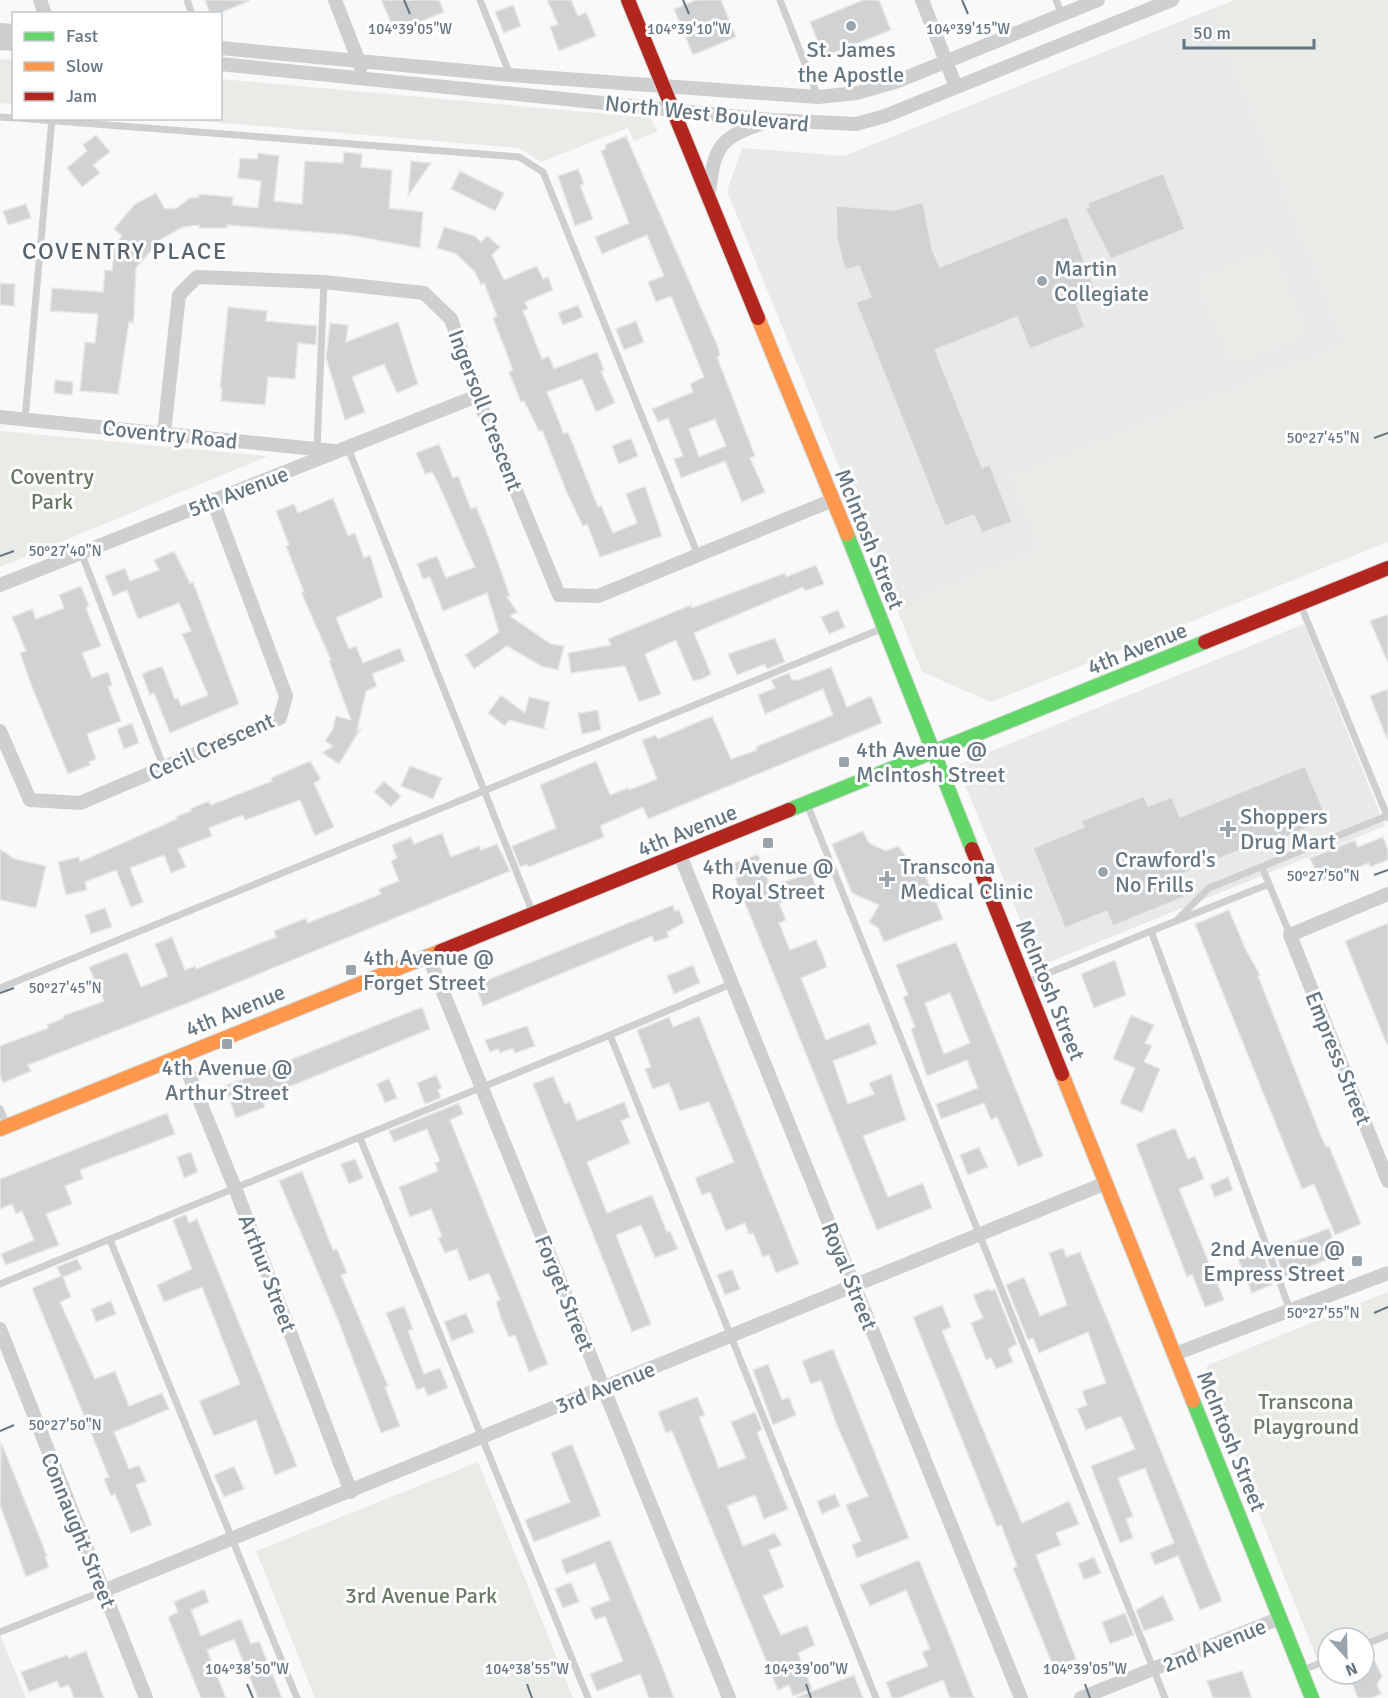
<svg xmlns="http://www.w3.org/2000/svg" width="1388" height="1698" viewBox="0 0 1388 1698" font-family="Signika,sans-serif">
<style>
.built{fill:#e8e9e9}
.green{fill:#e8ebe6}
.building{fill:#d0d2d3;stroke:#e8e8e8;stroke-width:1.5;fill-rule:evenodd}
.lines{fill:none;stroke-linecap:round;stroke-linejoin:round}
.fast-casing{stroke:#d5d6d7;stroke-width:16}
.slow-casing{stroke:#d5d6d7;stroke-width:16}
.jam-casing{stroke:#d5d6d7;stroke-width:16}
.lane{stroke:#cecfd0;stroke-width:7}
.street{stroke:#cecfd0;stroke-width:14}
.fast{stroke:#63d668;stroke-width:14}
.slow{stroke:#ff974d;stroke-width:14}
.jam{stroke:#b3261e;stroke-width:14}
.ticks{fill:none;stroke:#657683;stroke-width:2}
.poi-dot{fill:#99a4ac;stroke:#fff;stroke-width:2}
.labels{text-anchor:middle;stroke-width:6;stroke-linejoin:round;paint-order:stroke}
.poi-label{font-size:22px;fill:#657683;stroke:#fff;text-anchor:start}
.street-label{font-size:22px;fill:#657683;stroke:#fff}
.park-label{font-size:22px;fill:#687a64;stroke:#fff}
.neighbourhood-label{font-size:24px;letter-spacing:1.5px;fill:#57646e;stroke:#fff}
.ticks-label{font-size:15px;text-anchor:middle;fill:#657683;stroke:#fff;stroke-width:6;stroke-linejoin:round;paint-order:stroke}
</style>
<rect width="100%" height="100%" fill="#f9f9f9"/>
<!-- built -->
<path class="built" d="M1212 9 1345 344 1010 477 1040 550 896 607 727 191 742 148 844 156Z
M1304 624 1385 826 1039 966 957 765Z
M0 1635 26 1698H0Z"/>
<!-- green -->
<path class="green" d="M1235 0H1388V542L991 702 922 672 896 607 1040 550 1009 477 1345 344 1212 9Z
M0 59 13 60V104L0 103Z
M221 79 650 118 658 131 634 141 628 128 541 162 519 148 178 119 220 118Z
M1273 248 1308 335 1231 366 1195 279Z
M0 431 268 456 0 567Z
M1388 1292V1631L1364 1641V1638H1328V1655L1317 1659 1203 1374 1208 1365Z
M478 1462 573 1698H315L256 1551Z"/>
<!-- building -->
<path class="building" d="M205 0H249V1L218 14H210Z
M381 0H439L444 12 395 32Z
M547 0H571L578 16 586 12 596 36 559 51 550 27 558 24Z
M696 0H721L736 37 693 55 674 9Z
M863 0H879L891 30 824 57 810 22Z
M513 5 521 26 504 33 495 12Z
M96 135 110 152 93 165 100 173 82 187 67 168 87 151 83 145Z
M626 136 718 347 720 356 717 357 755 456 750 458 765 492 742 502 725 461 681 478 674 459 683 456 668 418 658 422 652 409 693 392 690 384 704 377 671 296 656 302 648 282 664 276 647 235 602 254 595 237 629 223 601 151 606 149 605 145ZM715 419 726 446 699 457 689 429Z
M344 152 362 154 361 167 392 170 389 208 423 212 420 248 349 235 227 225V228H199V225L183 227 161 239 136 268 134 315 133 323 129 322 118 394 80 391 85 342 95 343 98 314 50 311 52 288 103 292 105 270 112 271 115 244 122 236 114 229 135 204 156 193 165 209 177 208 190 198 199 197 198 194 233 197 232 205 258 208 261 181 238 178 240 158 257 159 258 153 279 156 274 201 302 204 305 161 343 163Z
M411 161 431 163 408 196Z
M578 169 584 184 580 185 593 219 575 226 558 176Z
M460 171 504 193 495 211 451 189Z
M1163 173 1185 229 1111 259 1085 208 1089 207 1088 203Z
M923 202 932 249 940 267 1067 216 1098 297 1077 305 1085 327 1030 349 1017 317 935 350 982 467 990 465 1012 522 982 533 974 515 945 526 856 302 871 297 859 266 845 270 837 239 836 206 895 210Z
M26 204 31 218 8 225 3 211Z
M444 227 475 236 481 242 487 236 500 247 492 255 504 280 537 266 543 279 548 277 553 290 525 302 528 309 523 311 542 359 549 356 554 369 597 352 604 370 601 371 615 403 596 412 582 379 547 392 564 434 568 432 598 507 601 505 613 533 637 523 626 494 645 486 662 536 600 557 587 524 583 526 567 493 542 430 539 431 524 401 521 402 509 372 513 370 493 318 497 316 484 283 481 285 475 272 456 254 437 248Z
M0 283 15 284 14 306 0 305Z
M578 305 583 317 563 325 558 313Z
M228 307 267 311 266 321 317 326 316 345 298 343 295 379 268 377 265 405 221 401 222 388H220Z
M636 321 644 342 624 350 616 329Z
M398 322 418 384 397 393 384 364 352 377 365 412 345 420 326 358 330 323 348 325 346 342Z
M55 380 73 382 72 395 54 393Z
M631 438 638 456 619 464 612 446Z
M439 444 453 478 458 476 471 509 476 507 489 538 510 596 507 597 517 612 510 616 551 644 564 646 558 670 541 666 507 646 474 669 465 655 499 632 487 593 443 611 430 577 423 579 417 564 437 556 446 578 475 567 439 485 432 472 425 474 416 453Z
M333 498 348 536 355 533 364 558 370 555 383 597 336 618 349 649 356 646 363 663 400 648 405 661 372 674 377 686 366 691 357 731 361 728 339 764 322 753 333 746 325 741 333 729 336 716 351 720 329 661 331 660 301 592H304L286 546 289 545 276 511 294 504 298 513Z
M174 551 190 583 193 582 239 704 170 733 154 693 150 695 142 674 162 666 175 699 178 698 181 706 208 695 182 634 191 631 179 603 138 619 127 590 113 596 105 576 125 568 130 581 159 570 154 560Z
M816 565 824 584 805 591 803 587 694 633 711 674 702 679 693 681 676 640 645 654 661 694 639 702 625 666 571 673 568 653 611 645 608 639 691 605 692 608 785 573 786 577Z
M81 586 89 606 86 608 101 646 82 653 92 678 108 672 112 685 108 687 121 721 87 734 96 759 89 762 90 765 68 774 32 687 20 653 26 651 12 617 32 609 36 619 64 608 59 595Z
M838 610 845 627 829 634 821 617Z
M1388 614V663L1370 621Z
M775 638 785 662 767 669 765 664 737 675 728 654Z
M831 667 847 707 871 696 882 723 648 819 643 807 600 826 604 837 528 867 527 864 520 867 512 846 556 828 540 785 596 761 610 795 628 788 629 790 657 779 642 740 656 735 658 739 712 716 731 759 757 750 756 747 833 715 823 689 765 714 758 695 775 688 771 680 789 673 792 680H798Z
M1388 689V739H1387L1370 696Z
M501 695 525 713 529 697 550 702 544 727 548 730 509 720 505 726 488 713Z
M598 710 601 730 582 734 578 713Z
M132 723 139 743 124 749 117 729Z
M310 761 321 779 314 783 334 827 315 836 300 800 245 820 243 815 209 828 212 836 178 849 186 867 171 873 164 855 130 868 143 902 131 907 116 870 85 882 87 890 66 895 58 862 79 857 80 862 177 819 176 817 191 811 190 809 209 801 211 805 272 781 271 778Z
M410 766 442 778 433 799 401 786Z
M1305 766 1327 819 1282 839 1280 834 1176 876 1184 897 1113 926 1107 911 1065 928 1033 848 1084 827 1081 821 1144 796 1148 806 1172 797 1180 817Z
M384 781 401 796 391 807 374 792Z
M863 831 869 843 886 851 898 846 908 859 921 865 943 919 884 942 878 928 869 922 879 905 852 893 832 844Z
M442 833 451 857 479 846 481 850 497 844 510 871 190 1002 28 1065 31 1071 3 1083 0 1075V1046L48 1028 47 1025 64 1018 63 1016 104 1001 89 967 127 952 141 987 168 976 155 944 172 937 185 970 195 966 196 969 276 937 274 931 306 918 308 923 381 894 379 889 399 881 391 861 397 858 392 845 411 837 414 844Z
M1383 837 1388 850V860L1370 867 1369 863 1320 882 1310 858 1355 840 1358 847Z
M0 849 15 859 46 866 36 908 0 900Z
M758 854 770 886 811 873 817 891 779 903 786 920 779 923 790 950 816 940 822 953 827 967 801 978 826 1040 869 1023 877 1044 833 1061 848 1104 874 1094 869 1083 891 1074 906 1120 863 1136 888 1197 923 1183 932 1208 877 1230 735 878 738 877 733 864Z
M673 905 675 911 679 910 684 923 667 932 669 937 654 942 652 936 483 1006 475 985Z
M105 908 112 927 91 934 85 915Z
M1229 910 1246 950 1260 975 1258 976 1321 1136 1326 1147 1329 1146 1361 1224 1335 1235 1314 1184 1302 1189 1195 924Z
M1388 923V1044L1387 1045 1345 941Z
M956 942 1043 1156 1018 1166 997 1117 991 1120 984 1103 941 1119 936 1104 978 1088 967 1060 927 1076 911 1029 915 1027 903 997 908 995 896 965ZM950 993 970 1043 944 1054 925 1003Z
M1115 960 1126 995 1094 1008 1081 974Z
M693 965 700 983 674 994 667 976Z
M422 1007 430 1029 262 1098 265 1107 236 1118 225 1086Z
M1131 1015 1154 1025 1145 1043 1152 1046 1144 1062 1160 1069 1142 1113 1120 1103 1135 1068 1113 1059Z
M699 1016 799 1264 776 1273 769 1255 763 1257 753 1233 749 1234 745 1223 726 1231 710 1192 702 1195 695 1178 734 1162 709 1102 680 1111 669 1083 653 1089 645 1069 651 1067 637 1030 669 1017 673 1027Z
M527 1026 535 1046 515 1053 513 1048 500 1053 498 1049 490 1052 485 1040Z
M436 1075 442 1088 438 1090 441 1098 425 1104 417 1083Z
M553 1076 565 1104 570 1102 577 1121 624 1102 630 1117 621 1121 630 1143 587 1162 607 1213 652 1195 667 1232 670 1231 678 1249 655 1258 641 1225 616 1235 651 1324 632 1332 533 1084Z
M389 1078 397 1098 385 1103 377 1084Z
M459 1103 463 1114 450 1120 548 1364 529 1372 515 1335 509 1337 501 1318 496 1302 500 1300 489 1273 469 1281 457 1249 445 1253 438 1238 442 1236 431 1209 410 1217 399 1187 438 1171 435 1163 440 1161 427 1129 394 1142 389 1131Z
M167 1113 175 1134 80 1170 83 1179 65 1186 72 1204 46 1214 59 1245 6 1265 1 1254 34 1240 22 1211 16 1214 12 1204 0 1209V1179Z
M1175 1128 1188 1159 1195 1156 1204 1179 1179 1189 1224 1300 1205 1307 1192 1274 1187 1277 1136 1144Z
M979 1147 988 1167 968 1175 960 1155Z
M191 1152 198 1172 184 1178 177 1157Z
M355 1159 363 1178 349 1184 341 1164Z
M302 1171 333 1250 337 1249 347 1273 341 1275 388 1386 385 1387 400 1426 381 1433 338 1320 279 1181Z
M1228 1177 1233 1190 1215 1197 1210 1185Z
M186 1214 189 1223 197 1219 297 1466 275 1475 256 1420 214 1436 199 1401 240 1384 202 1287 164 1302 157 1285 192 1269 173 1220Z
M1329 1228 1339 1255 1284 1277 1274 1250Z
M1063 1248 1066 1257 1080 1252 1222 1601 1200 1610 1178 1556 1155 1565 1150 1553 1174 1543 1145 1468 1118 1478 1133 1516 1126 1519 1133 1538 1120 1543 1091 1466 1135 1449 1121 1416 1086 1430 1077 1409 1087 1405 1082 1391 1106 1383 1088 1332 1039 1353 1033 1338 1028 1340 1006 1285 1024 1277 1040 1316 1067 1305 1049 1253Z
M1258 1251 1260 1255 1263 1254 1273 1281 1272 1285 1252 1293 1238 1259Z
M77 1259 82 1269 63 1277 71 1297 60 1302 95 1379 115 1371 129 1406 162 1393 169 1409 114 1432 129 1469 139 1465 146 1481 136 1485 152 1525 131 1533 115 1494 111 1496 104 1479 109 1477 32 1288 61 1276 57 1267Z
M732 1269 740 1289 725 1295 717 1275Z
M989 1289 990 1291 995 1289 1017 1344 1008 1349 1013 1362 996 1369 991 1358 986 1360 971 1323 983 1318 973 1295Z
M111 1301 116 1314 96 1322 91 1309Z
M942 1305 951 1327 942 1331 1022 1523 1069 1501 1079 1524 1056 1533 1061 1545 1036 1555 1076 1659 1054 1668 1013 1568 1017 1566 1001 1525 997 1527 913 1317Z
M404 1306 413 1329 408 1331 424 1374 440 1368 448 1388 428 1396 424 1387 417 1390 386 1313Z
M466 1313 474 1332 452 1341 444 1322Z
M833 1349 909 1538 857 1558 852 1545 861 1541 846 1505 868 1496 836 1423 821 1380 811 1384 802 1361Z
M768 1364 782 1400 789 1397 796 1415 773 1425 753 1370Z
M697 1397 705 1415 699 1417 719 1468 746 1458 731 1422 755 1412 762 1429 757 1433 788 1509 764 1519 755 1495 727 1506 743 1546 775 1533 782 1545 769 1550 784 1587 763 1596 781 1635 807 1625 815 1645 798 1653 812 1689 793 1696 789 1685 778 1690 672 1431 666 1433 658 1412Z
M1 1442 47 1556 45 1557 49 1567 26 1577 0 1505Z
M572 1444 601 1516 534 1542 525 1520 570 1502 551 1453Z
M234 1466 244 1489 224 1497 214 1475Z
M835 1494 840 1506 822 1514 817 1501Z
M610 1540 660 1661 674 1698H649L640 1674 597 1691 590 1674 623 1661 605 1616 595 1620 590 1608 610 1600 595 1563 566 1574 561 1560Z
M1094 1557 1101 1573 1084 1580 1078 1564Z
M919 1560 947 1629 974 1698H950L943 1680 899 1698H892L886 1682 928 1666 922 1652 930 1649 906 1590 870 1606 860 1585Z
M571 1582 579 1602 563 1608 555 1589Z
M204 1589 209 1602 191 1610 201 1636 241 1619 251 1644 259 1641 282 1698H258L234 1639 207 1650 226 1698H201L168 1617 178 1612 174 1602Z
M1163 1595 1174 1620 1144 1631 1136 1610Z
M1125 1613 1134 1635 1110 1644 1102 1622Z
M86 1651 104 1698H74L69 1685 60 1688 57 1681 29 1692 21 1672 67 1655 69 1658Z
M1375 1661 1382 1676 1377 1685 1381 1694 1371 1698H1358L1348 1674H1364V1665Z
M1242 1671 1252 1698H1213L1207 1681Z
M854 1675 863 1698H797V1697Z"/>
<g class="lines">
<defs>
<path id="fast" d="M847 534 972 849
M789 810 1205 642
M1193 1401 1312 1698"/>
<path id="slow" d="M758 318 847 534
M1062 1074 1193 1401
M0 1129 441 951"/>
<path id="jam" d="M628 0 758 318
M1205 642 1388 568
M972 849 1062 1074
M441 951 789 810"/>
</defs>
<!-- fast casing -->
<use href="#fast" class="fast-casing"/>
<!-- slow casing -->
<use href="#slow" class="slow-casing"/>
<!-- jam casing -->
<use href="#jam" class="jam-casing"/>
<!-- lane -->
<path class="lane" d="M187 0 192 14
M480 0 510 75
M780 0 818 97
M1056 0 1062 15
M0 117 14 118
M18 118 519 157 543 172 698 555
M25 419 52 118
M348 448 532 911
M317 449 324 282
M81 552 164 768
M1301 606 1388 818
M807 804 1165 1698
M1262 867 1290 935
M1176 921 1209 888 1387 816
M1151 931 1269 884
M1027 982 1151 931 1290 1310
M731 984 610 1035 876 1698
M0 988 881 629
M0 1109 6 1123
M360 1138 588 1698
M110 1240 297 1698
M0 1284 610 1035
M0 1632 103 1591
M1364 1645 1388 1635
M1303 1670 1328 1660"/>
<!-- street -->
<path class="street" d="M40 0 45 14
M335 0 361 67
M922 0 956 87
M0 30 14 31
M0 43 14 44
M220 48 510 75 818 97 857 93 898 81 1098 0
M220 64 771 120 856 124 885 116 1172 0
M709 193C714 144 721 137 767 122
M0 417 335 451
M164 433 179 295 197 277 324 282 424 293 451 319 477 396 559 595 598 596 833 500
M0 585 477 396
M0 731 30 800 80 803 280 718 286 696 213 501
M680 855 1021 1698
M1388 894 1290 935 1388 1181
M428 955 729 1698
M181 1055 235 1188 351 1492
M0 1329 146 1698
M1175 1354 1388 1273
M103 1591 1106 1183
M1081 1698 1280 1618"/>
<!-- fast -->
<use href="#fast" class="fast"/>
<!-- slow -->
<use href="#slow" class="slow"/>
<!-- jam -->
<use href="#jam" class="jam"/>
</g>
<!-- ticks -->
<path class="ticks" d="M404 0 410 14M683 0 689 14M962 0 968 14M1374 438 1388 433M0 556 14 551M1374 875 1388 870M0 993 14 988M1374 1313 1388 1307M0 1431 14 1425M247 1684 253 1698M527 1684 532 1698M806 1684 811 1698M1085 1684 1090 1698"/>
<!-- markers -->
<g class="poi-dot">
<circle cx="851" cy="26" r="6"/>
<circle cx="1042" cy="281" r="6"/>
<rect x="838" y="756" width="12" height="12" rx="3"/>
<path d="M1225 820h6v6h6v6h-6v6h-6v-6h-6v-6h6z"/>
<rect x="762" y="837" width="12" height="12" rx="3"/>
<circle cx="1103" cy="872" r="6"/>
<path d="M884 870h6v6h6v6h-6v6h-6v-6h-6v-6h6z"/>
<rect x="345" y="964" width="12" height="12" rx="3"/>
<rect x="221" y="1038" width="12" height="12" rx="3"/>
<rect x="1351" y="1255" width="12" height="12" rx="3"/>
</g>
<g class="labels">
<!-- poi labels -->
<g class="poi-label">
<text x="851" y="57" text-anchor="middle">St. James<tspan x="851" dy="25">the Apostle</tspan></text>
<text x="1054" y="276">Martin<tspan x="1054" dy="25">Collegiate</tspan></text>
<text x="856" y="757">4th Avenue @<tspan x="856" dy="25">McIntosh Street</tspan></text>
<text x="1240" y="824">Shoppers<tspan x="1240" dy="25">Drug Mart</tspan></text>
<text x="1115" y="867">Crawford's<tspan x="1115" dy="25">No Frills</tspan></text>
<text x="768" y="874" text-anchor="middle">4th Avenue @<tspan x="768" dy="25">Royal Street</tspan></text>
<text x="900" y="874">Transcona<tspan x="900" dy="25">Medical Clinic</tspan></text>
<text x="363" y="965">4th Avenue @<tspan x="363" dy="25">Forget Street</tspan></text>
<text x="227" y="1075" text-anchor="middle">4th Avenue @<tspan x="227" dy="25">Arthur Street</tspan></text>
<text x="1345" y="1256" text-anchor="end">2nd Avenue @<tspan x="1345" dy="25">Empress Street</tspan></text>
</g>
<!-- street labels -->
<g class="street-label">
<text transform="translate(707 113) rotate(6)" y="8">North West Boulevard</text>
<text transform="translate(486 410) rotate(69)" y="8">Ingersoll Crescent</text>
<text transform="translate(170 434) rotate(6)" y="8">Coventry Road</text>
<text transform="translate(238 491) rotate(-21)" y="8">5th Avenue</text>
<text transform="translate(870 539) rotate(68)" y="8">McIntosh Street</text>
<text transform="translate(1137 648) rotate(-22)" y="8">4th Avenue</text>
<text transform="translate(211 746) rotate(-24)" y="8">Cecil Crescent</text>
<text transform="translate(687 830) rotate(-22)" y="8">4th Avenue</text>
<text transform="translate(1051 990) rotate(68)" y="8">McIntosh Street</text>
<text transform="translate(235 1010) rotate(-22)" y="8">4th Avenue</text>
<text transform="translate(1339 1058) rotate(68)" y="8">Empress Street</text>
<text transform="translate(268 1273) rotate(69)" y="8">Arthur Street</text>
<text transform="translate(850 1276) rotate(68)" y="8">Royal Street</text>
<text transform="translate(565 1293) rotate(68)" y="8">Forget Street</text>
<text transform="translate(605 1387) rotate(-22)" y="8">3rd Avenue</text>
<text transform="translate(1232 1441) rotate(68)" y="8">McIntosh Street</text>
<text transform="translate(79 1530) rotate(68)" y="8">Connaught Street</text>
<text transform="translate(1214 1645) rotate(-22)" y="8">2nd Avenue</text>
</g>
<!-- park labels -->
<g class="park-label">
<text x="52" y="484">Coventry<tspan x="52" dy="25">Park</tspan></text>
<text x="1306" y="1409">Transcona<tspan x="1306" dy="25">Playground</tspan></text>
<text x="421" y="1603">3rd Avenue Park</text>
</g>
<!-- neighbourhood labels -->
<g class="neighbourhood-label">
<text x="125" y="259">COVENTRY PLACE</text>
</g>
</g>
<g class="ticks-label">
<text x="968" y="34">104°39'15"W</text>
<text x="410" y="34">104°39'05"W</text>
<text x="689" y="34">104°39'10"W</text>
<text x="1323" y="443">50°27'45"N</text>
<text x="65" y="556">50°27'40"N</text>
<text x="1323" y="881">50°27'50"N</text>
<text x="65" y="993">50°27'45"N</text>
<text x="1323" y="1318">50°27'55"N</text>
<text x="65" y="1430">50°27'50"N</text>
<text x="247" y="1674">104°38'50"W</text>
<text x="527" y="1674">104°38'55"W</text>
<text x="806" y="1674">104°39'00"W</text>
<text x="1085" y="1674">104°39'05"W</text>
</g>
<!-- legend -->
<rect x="12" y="12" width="210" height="108" fill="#ffffff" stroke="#c1c8cd" stroke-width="1.5"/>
<rect x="24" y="32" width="30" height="9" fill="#63d668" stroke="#c1c8cd" stroke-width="1.5"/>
<text x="66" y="42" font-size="18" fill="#657683">Fast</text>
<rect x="24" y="62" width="30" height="9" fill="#ff974d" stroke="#c1c8cd" stroke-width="1.5"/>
<text x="66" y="72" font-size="18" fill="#657683">Slow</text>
<rect x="24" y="92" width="30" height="9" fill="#b3261e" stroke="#c1c8cd" stroke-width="1.5"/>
<text x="66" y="102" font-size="18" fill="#657683">Jam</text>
<!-- north arrow -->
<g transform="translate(1346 1656) rotate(158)"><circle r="28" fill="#ffffff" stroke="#c1c8cd" stroke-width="1.5"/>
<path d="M0-4.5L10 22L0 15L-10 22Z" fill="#99a4ac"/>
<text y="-9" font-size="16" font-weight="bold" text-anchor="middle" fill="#657683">N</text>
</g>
<!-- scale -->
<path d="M1184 39v9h130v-9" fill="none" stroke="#657683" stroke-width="3"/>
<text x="1193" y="39" font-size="18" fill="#657683" stroke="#ffffff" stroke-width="4.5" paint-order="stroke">50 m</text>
</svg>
